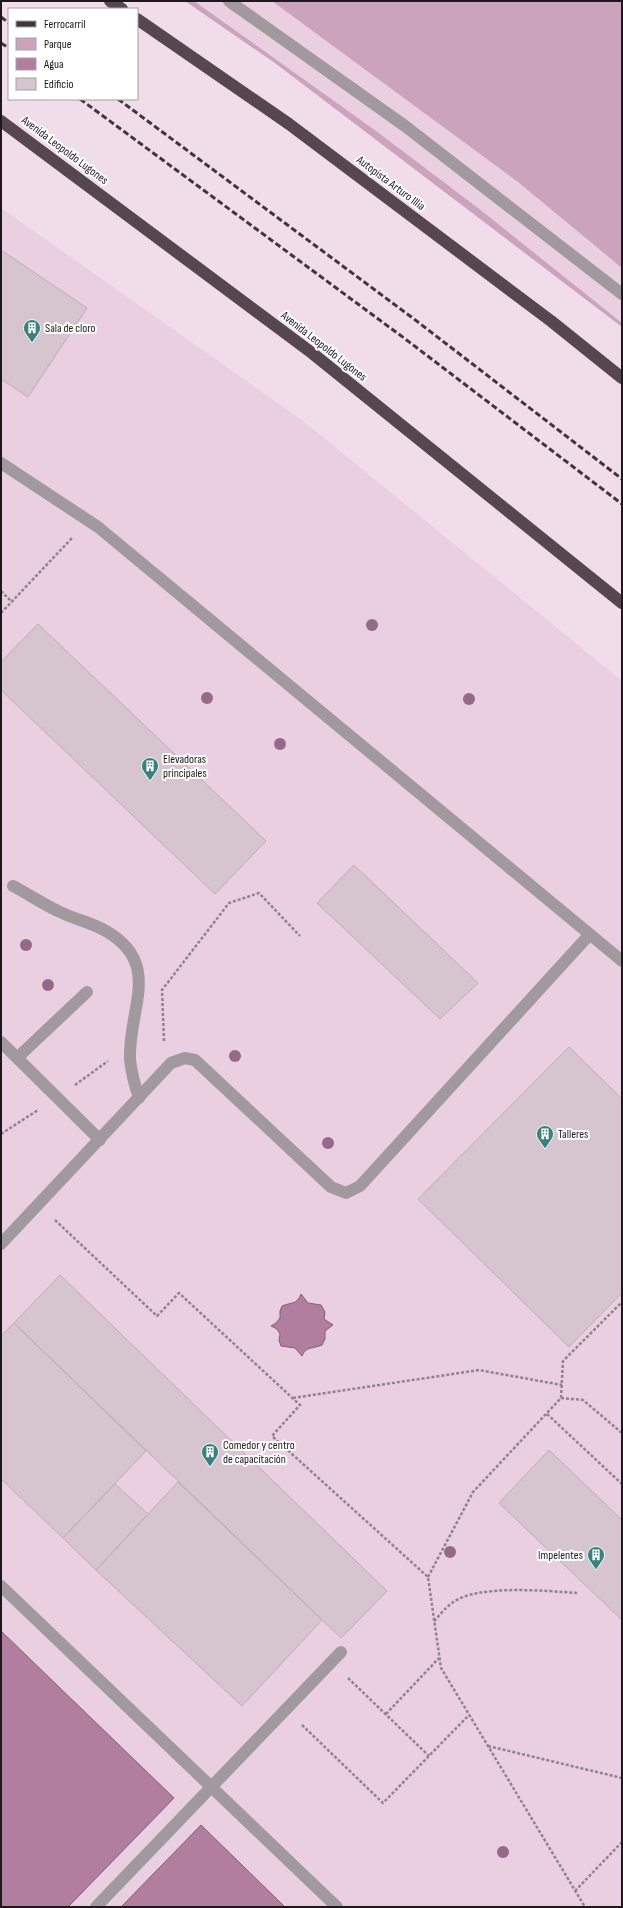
<svg xmlns="http://www.w3.org/2000/svg" width="623" height="1908" viewBox="0 0 623 1908" font-family="'Sofia Sans Condensed',sans-serif">
<style>
.built{fill:#e9cfdf}
.green{fill:#cba3bc}
.water{fill:#b17e9f;stroke:#855f77}
.building{fill:#d6c4cf;stroke:#bfacb8}
.lines{fill:none;stroke-linecap:round;stroke-linejoin:round}
.path{stroke:#91838c;stroke-width:2.5;stroke-dasharray:3 2;stroke-linecap:butt}
.lane{stroke:#a1999e;stroke-width:12}
.highway{stroke:#564650;stroke-width:12}
.rail{stroke:#40373c;stroke-width:3;stroke-dasharray:6 3;stroke-linecap:butt}
.tree{fill:#956a89}
.labels{text-anchor:middle;stroke-width:4;stroke-linejoin:round;paint-order:stroke}
.street-label{font-size:12px;fill:#1e171b;stroke:#fff}
.poi-label{font-size:12px;fill:#1e171b;stroke:#fff;text-anchor:start}
</style>
<rect width="100%" height="100%" fill="#f0dde9"/>
<!-- built -->
<path class="built" d="M185 1H622V326L275 63Z
M1 208 303 421 622 681V1907H1Z"/>
<!-- green -->
<path class="green" d="M185 1H194L376 131 478 208 622 323V327L275 63Z
M272 1H622V268L518 182Z"/>
<!-- water -->
<path class="water" d="M301 1294 308 1303 321 1305 325 1312 324 1319 333 1325 325 1331V1339L322 1345C313 1349 306 1346 302 1356L295 1348 281 1346 279 1340 280 1334 277 1329 271 1326 276 1323 280 1318V1311L282 1306C291 1302 297 1305 301 1294Z
M1 1631 174 1798 68 1907H1Z
M201 1825 285 1907H121Z"/>
<!-- building -->
<path class="building" d="M1 250 87 308 28 397 1 379Z
M38 624 266 841 215 894 1 690V662Z
M354 865 478 983 440 1019 317 903Z
M569 1047 622 1099V1293L569 1347 418 1199Z
M60 1275 387 1591 341 1638 14 1323Z
M14 1323 146 1451 63 1538 1 1479V1336Z
M549 1450 622 1520V1620L499 1503Z
M178 1482 322 1620 242 1706 96 1570Z
M115 1484 148 1514 96 1570 63 1538Z"/>
<g class="lines">
<!-- path -->
<path class="path" d="M1 591 12 602
M1 613 73 537
M164 1041 162 990 229 903 259 893 300 936
M75 1085 108 1061
M1 1134 38 1110
M55 1220 157 1316 179 1293 300 1405 272 1436 428 1577 441 1668 585 1907
M293 1398 479 1370 562 1385
M561 1398 583 1400 622 1433
M547 1414 622 1484
M428 1577 473 1492 561 1398 563 1361 622 1302
M434 1621C440 1615 445 1608 452 1603 476 1584 547 1591 577 1593
M348 1678 429 1756
M386 1714 439 1658
M302 1725 383 1803 469 1715
M488 1746 622 1778
M575 1891 622 1842"/>
<!-- lane -->
<path class="lane" d="M229 1 405 126 622 294
M1 463 98 527 622 961
M13 886C28 894 43 904 58 911 73 919 91 922 106 931 163 964 128 1009 130 1059 131 1072 135 1086 139 1098
M1 1042 100 1140
M17 1058 87 992
M1 1244 171 1063 185 1058 195 1060 331 1187 346 1193 360 1186 590 934
M1 1586 337 1907
M96 1907 341 1652"/>
<!-- highway -->
<path class="highway" d="M110 1 122 9
M137 19 289 124 551 321 622 378
M1 121 312 353 622 603"/>
<!-- rail -->
<path class="rail" d="M1 17 9 23
M1 43 9 48
M80 99 404 338 622 504
M118 99 414 319 622 479"/>
</g>
<!-- trees -->
<g class="tree">
<circle cx="372" cy="625" r="6"/>
<circle cx="207" cy="698" r="6"/>
<circle cx="469" cy="699" r="6"/>
<circle cx="280" cy="744" r="6"/>
<circle cx="26" cy="945" r="6"/>
<circle cx="48" cy="985" r="6"/>
<circle cx="235" cy="1056" r="6"/>
<circle cx="328" cy="1143" r="6"/>
<circle cx="450" cy="1552" r="6"/>
<circle cx="503" cy="1852" r="6"/>
</g>
<!-- icons -->
<defs>
<symbol id="building-pin" viewBox="-11 -11 22 30"><path d="M0 17L-7.5 6A9.5 9.5 0 1 1 7.5 6Z" fill="#39817d" stroke="#fff"/><path d="M-4-6H4V6H1V3H-1V6H-4ZM-2.5-4.3h1.7v1.8h-1.7ZM.8-4.3h1.7v1.8H.8ZM-2.5-1h1.7V.8h-1.7ZM.8-1h1.7V.8H.8Z" fill="#fff"/></symbol>
</defs>
<g fill-rule="evenodd">
<use href="#building-pin" x="22" y="318" width="20" height="27"/>
<use href="#building-pin" x="140" y="756" width="20" height="27"/>
<use href="#building-pin" x="535" y="1124" width="20" height="27"/>
<use href="#building-pin" x="200" y="1442" width="20" height="27"/>
<use href="#building-pin" x="586" y="1545" width="20" height="27"/>
</g>
<g class="labels">
<!-- street labels -->
<g class="street-label">
<text transform="translate(65 150) rotate(37)" y="4">Avenida Leopoldo Lugones</text>
<text transform="translate(391 183) rotate(37)" y="4">Autopista Arturo Illia</text>
<text transform="translate(324 346) rotate(38)" y="4">Avenida Leopoldo Lugones</text>
</g>
<!-- poi labels -->
<g class="poi-label">
<text x="45" y="332">Sala de cloro</text>
<text x="163" y="763">Elevadoras<tspan x="163" dy="14">principales</tspan></text>
<text x="558" y="1138">Talleres</text>
<text x="223" y="1449">Comedor y centro<tspan x="223" dy="14">de capacitación</tspan></text>
<text x="583" y="1559" text-anchor="end">Impelentes</text>
</g>
</g>
<!-- border -->
<rect width="623" height="1908" fill="none" stroke="#1e171b" stroke-width="4"/>
<!-- legend -->
<rect x="8" y="8" width="130" height="92" fill="#ffffff" stroke="#a5a2a4"/>
<rect x="16" y="21" width="20" height="6" fill="#40373c" stroke="#a5a2a4"/>
<text x="44" y="28" font-size="12" fill="#1e171b">Ferrocarril</text>
<rect x="16" y="38" width="20" height="12" fill="#cba3bc" stroke="#a5a2a4"/>
<text x="44" y="48" font-size="12" fill="#1e171b">Parque</text>
<rect x="16" y="58" width="20" height="12" fill="#b17e9f" stroke="#a5a2a4"/>
<text x="44" y="68" font-size="12" fill="#1e171b">Agua</text>
<rect x="16" y="78" width="20" height="12" fill="#d6c4cf" stroke="#a5a2a4"/>
<text x="44" y="88" font-size="12" fill="#1e171b">Edificio</text>
</svg>
